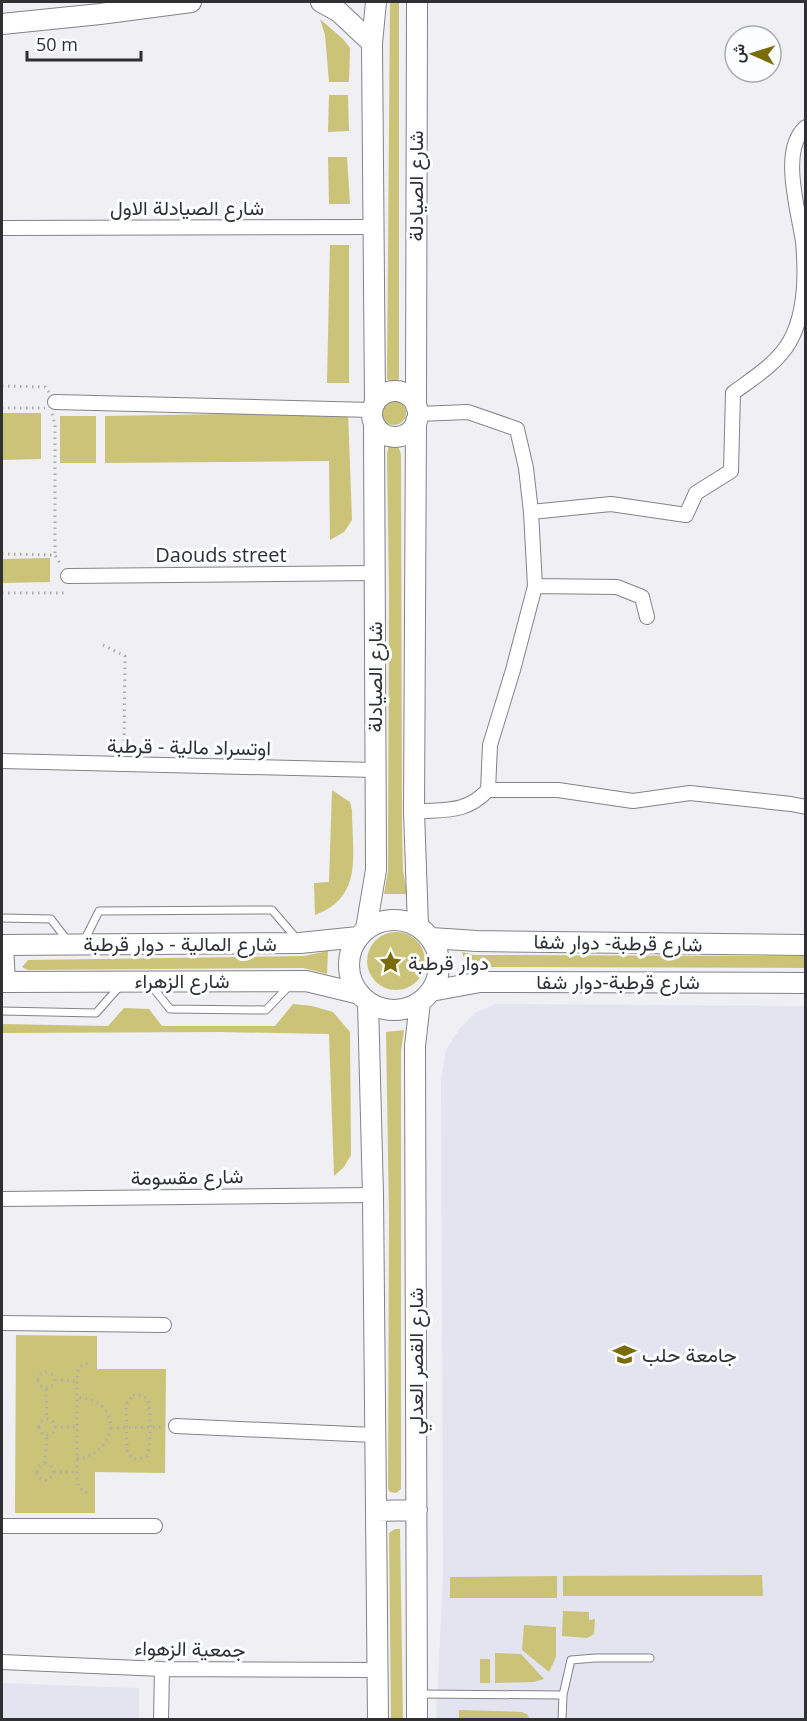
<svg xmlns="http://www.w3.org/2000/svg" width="807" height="1721" viewBox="0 0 807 1721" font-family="'Open Sans',Vazirmatn,sans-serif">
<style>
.built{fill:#e3e4f0}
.green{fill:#cbc378}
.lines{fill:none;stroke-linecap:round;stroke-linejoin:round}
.lane-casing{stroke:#838387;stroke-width:9}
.street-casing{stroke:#838387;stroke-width:16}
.secondary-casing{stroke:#838387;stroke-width:22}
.path{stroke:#adadb1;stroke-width:3;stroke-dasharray:1.5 4.5;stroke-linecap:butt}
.lane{stroke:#fff;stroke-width:7}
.street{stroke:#fff;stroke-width:14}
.secondary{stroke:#fff;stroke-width:20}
.labels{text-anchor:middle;stroke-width:6;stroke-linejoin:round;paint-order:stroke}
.street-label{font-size:20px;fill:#303032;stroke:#fcfdfe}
.poi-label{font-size:20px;fill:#303032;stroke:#fcfdfe;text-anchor:start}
</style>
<rect width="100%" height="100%" fill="#efeff4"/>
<!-- built -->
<path class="built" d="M495 1004 805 1006V1719L436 1720 443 1574 441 1080 446 1050 460 1028 475 1013Z
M2 1683 139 1688V1719H2Z"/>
<!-- green -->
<path class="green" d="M390 2H399V379L394 383 387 379Z
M320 19 343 39 350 48 349 82H329L325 35Z
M329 95H348L349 131 328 132Z
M328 157H347L350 204H329Z
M330 245H349V383H327Z
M382 413a12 12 0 1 1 24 0a12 12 0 1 1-24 0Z
M348 412 352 520 344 532 330 540 329 461 105 463V416Z
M2 413H41V459L2 460Z
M60 416H96V463H60Z
M389 443 398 446 401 454 402 826 403 870 407 894H384L388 871 389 591 387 454Z
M50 558V582L2 583V559Z
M332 790 350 802 352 811C352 854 364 897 315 915L314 883 329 882Z
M367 961a29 29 0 1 1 58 0a29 29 0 1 1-58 0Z
M328 951 327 974 303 968 28 970 22 967 28 960 304 956Z
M462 952 474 955 805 956 806 968 478 967 461 971 465 961Z
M293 1004 312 1006 333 1012 350 1032 351 1155 344 1167 334 1176 329 1034 220 1032 2 1033V1024L108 1026 124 1008 149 1009 162 1026H275Z
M404 1030 401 1051V1489L396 1493 390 1492 388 1489 389 1216 386 1032Z
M16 1335 97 1336V1369H166L165 1473 95 1472V1513H15Z
M395 1529H400L403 1720 391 1719 389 1533Z
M762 1575 763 1596H563V1576Z
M557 1576V1598H450V1577Z
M563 1611 589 1612V1620L595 1619 594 1634 587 1638 562 1636Z
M524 1625 556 1627V1657L549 1672 522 1650Z
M495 1653 521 1654 544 1679 534 1682 495 1683Z
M480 1659H490V1683H480Z
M459 1710 522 1712 527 1714 530 1719H459Z"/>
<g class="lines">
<defs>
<path id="lane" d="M2 918 51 919 67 940
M83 943 99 911 272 910 297 939
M150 984 170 1009 266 1010 290 985
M2 1011 96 1013 120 986
M419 1694 563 1695 562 1720
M563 1695 571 1660 595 1658H650"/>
<path id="street" d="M2 228 373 227
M55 402 372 410
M417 414 468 412 517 429 526 468 531 512
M68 576 374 573
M535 586 617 587 642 597 647 617
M2 761 375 770
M488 790H558L633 801 690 793 791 804 806 807
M414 812C445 809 465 814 488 790L490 745 513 670 535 586 531 512 611 504 686 515 696 493 731 471 733 393C753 378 777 364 790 341 806 312 806 274 803 242 799 212 779 149 806 127
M2 1199 373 1195
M2 1323 164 1325
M176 1426 374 1435
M2 1526H155
M2 1662 162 1669 377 1670
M161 1720 162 1669"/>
<path id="secondary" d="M321 2 339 12 372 43 375 403
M2 24 100 14 191 2
M372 43 376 2
M372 414a23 23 0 1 1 46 0a23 23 0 1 1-46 0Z
M416 406 417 2
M416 421 414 812 418 926
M349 965a45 45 0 1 1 90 0a45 45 0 1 1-90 0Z
M366 929 376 870 374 424
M431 938 477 941 806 945
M2 945 300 943 358 937
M3 945 5 982
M2 982 306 981 360 994
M431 991 480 982 806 983
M368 1002 373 1195 378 1720
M376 1511 417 1510
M417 1720 415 1046 420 1002"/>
</defs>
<!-- lane casing -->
<use href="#lane" class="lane-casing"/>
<!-- street casing -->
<use href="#street" class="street-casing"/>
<!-- secondary casing -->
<use href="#secondary" class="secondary-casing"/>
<!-- path -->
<path class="path" d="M2 386 45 387 49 392
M2 408H45
M52 414 55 425V555
M2 554 55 555 61 565
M2 593H68
M103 645 125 656 124 751
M38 1380a8 8 0 1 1 16 0a8 8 0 1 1-16 0Z
M55 1380 77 1381
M46 1389 47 1418
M133 1395C137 1395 143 1394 146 1398 153 1406 150 1448 147 1456 137 1461 130 1460 127 1449L126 1405Z
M39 1427a8 8 0 1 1 16 0a8 8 0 1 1-16 0Z
M55 1427H77
M111 1428 164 1427
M77 1459C119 1454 123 1399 78 1398
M45 1463 47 1435
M37 1472a8 8 0 1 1 16 0a8 8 0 1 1-16 0Z
M54 1472H77
M87 1493 79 1487 77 1481V1375C78 1366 83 1363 92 1363"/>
<!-- lane -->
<use href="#lane" class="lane"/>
<!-- street -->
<use href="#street" class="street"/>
<!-- secondary -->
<use href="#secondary" class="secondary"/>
</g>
<!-- icons -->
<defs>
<symbol id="sight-bare" viewBox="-9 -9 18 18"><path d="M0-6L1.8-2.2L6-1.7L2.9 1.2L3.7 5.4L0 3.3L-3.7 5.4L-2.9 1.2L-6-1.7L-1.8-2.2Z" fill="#786d0a" stroke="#fcfdfe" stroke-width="2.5" paint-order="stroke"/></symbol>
<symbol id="university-bare" viewBox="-9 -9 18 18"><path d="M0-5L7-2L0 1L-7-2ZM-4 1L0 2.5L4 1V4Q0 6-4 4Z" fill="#786d0a" stroke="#fcfdfe" stroke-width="2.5" paint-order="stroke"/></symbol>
</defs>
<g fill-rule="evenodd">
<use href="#sight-bare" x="374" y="946" width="33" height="33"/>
<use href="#university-bare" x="608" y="1338" width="33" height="33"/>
</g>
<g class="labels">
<!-- street labels -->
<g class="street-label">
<text transform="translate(416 186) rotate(-90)" y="7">شارع الصيادلة</text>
<text x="187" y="215">شارع الصيادلة الاول</text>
<text x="221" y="562">Daouds street</text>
<text transform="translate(375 677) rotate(-90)" y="7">شارع الصيادلة</text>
<text transform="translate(189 747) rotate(1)" y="7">اوتسراد مالية - قرطبة</text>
<text transform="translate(618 943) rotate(1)" y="7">شارع قرطبة- دوار شفا</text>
<text x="180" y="951">شارع المالية - دوار قرطبة</text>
<text x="182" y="988">شارع الزهراء</text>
<text x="618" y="989">شارع قرطبة-دوار شفا</text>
<text transform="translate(187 1177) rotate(-1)" y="7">شارع مقسومة</text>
<text transform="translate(416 1361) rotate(-90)" y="7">شارع القصر العدلي</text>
<text transform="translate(190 1649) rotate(1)" y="7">جمعية الزهواء</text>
</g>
<!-- poi labels -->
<g class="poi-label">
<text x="408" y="970">دوار قرطبة</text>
<text x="642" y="1362">جامعة حلب</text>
</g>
</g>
<!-- border -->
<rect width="807" height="1721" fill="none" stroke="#303032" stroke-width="6"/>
<!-- north arrow -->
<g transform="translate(753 54) rotate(273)"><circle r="28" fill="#fcfdfe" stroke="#aaabac" stroke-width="1.5"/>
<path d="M0-4.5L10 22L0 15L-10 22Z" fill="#786d0a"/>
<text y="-9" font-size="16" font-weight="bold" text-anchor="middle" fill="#303032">ش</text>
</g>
<!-- scale -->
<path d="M27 51v9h114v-9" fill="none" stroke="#303032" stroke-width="3"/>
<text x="36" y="51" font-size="18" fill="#303032" stroke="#fcfdfe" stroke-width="4.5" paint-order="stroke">50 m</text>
</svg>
